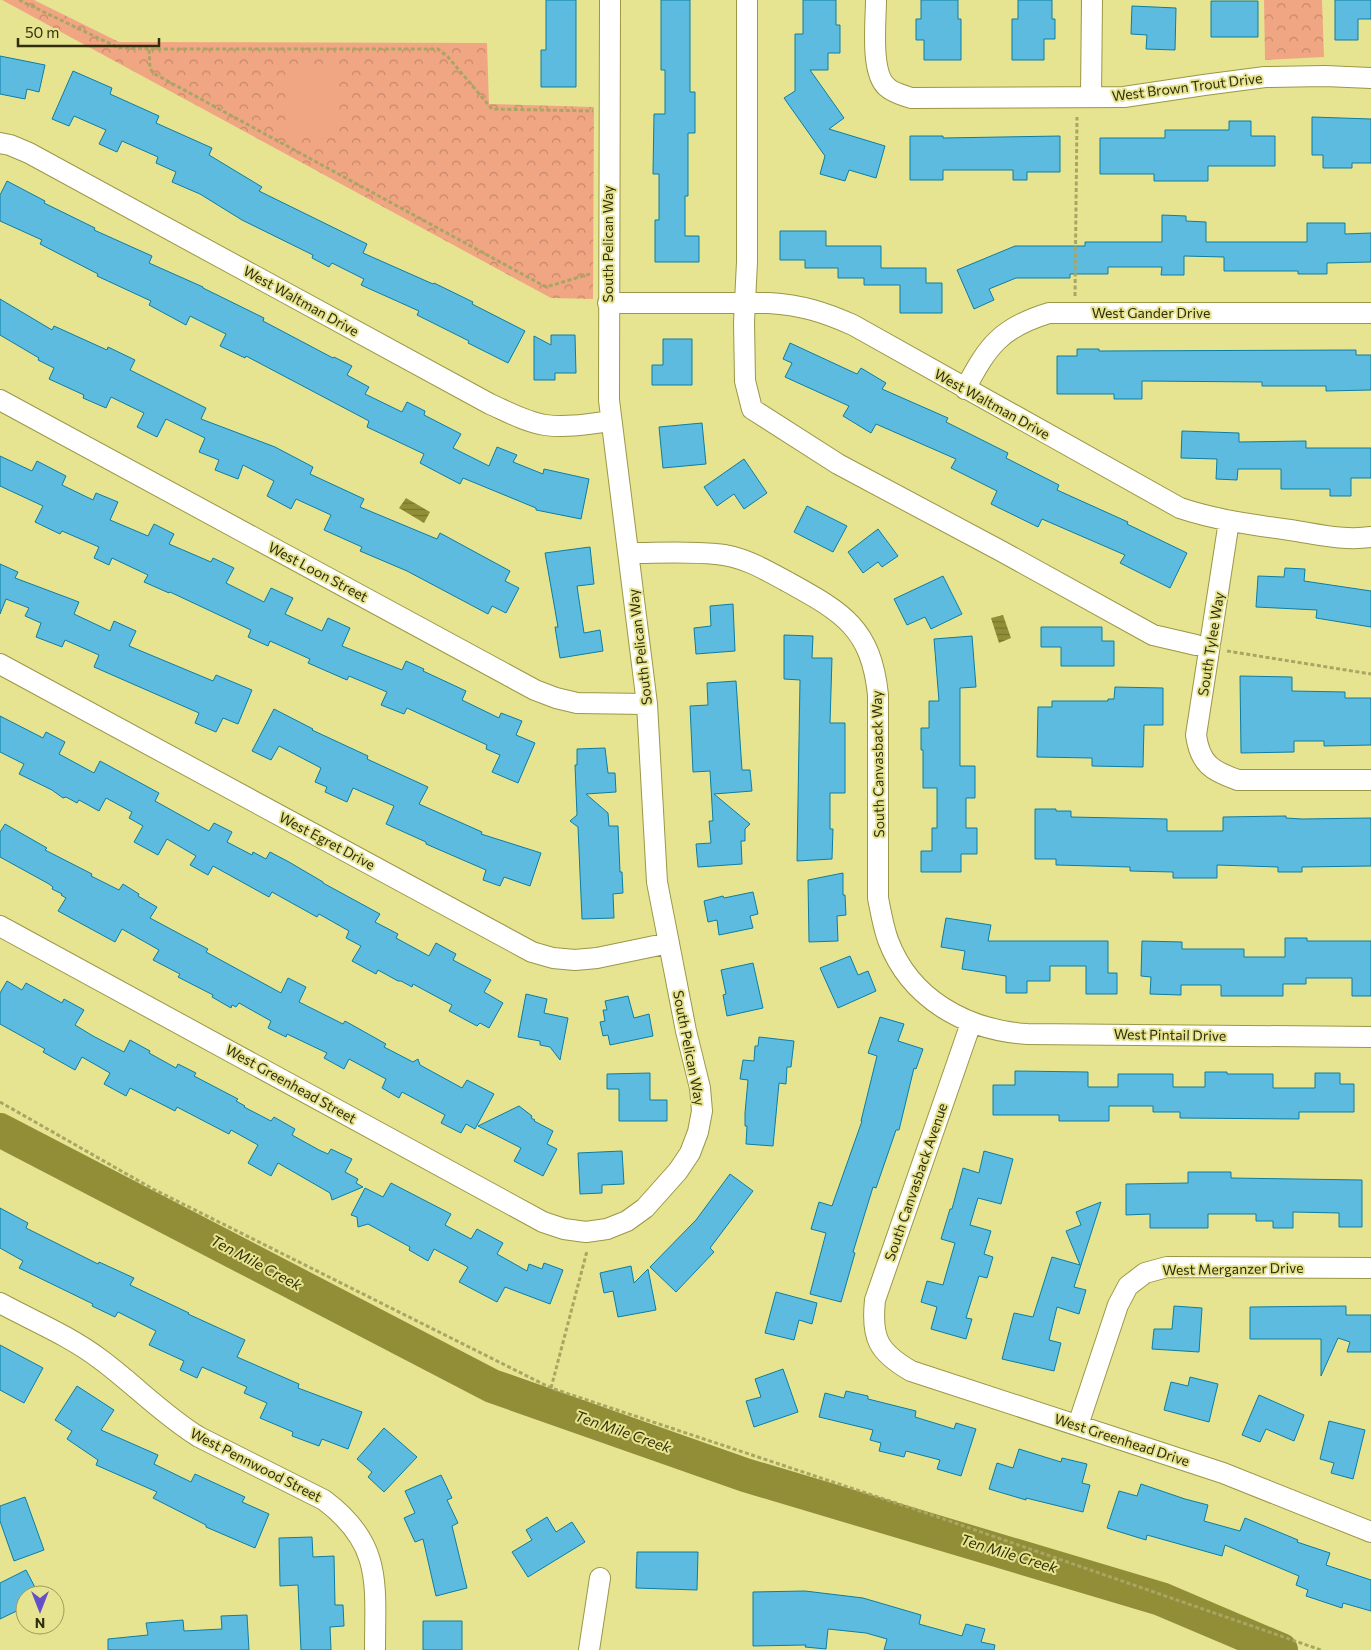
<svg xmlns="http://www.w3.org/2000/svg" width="1371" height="1650" viewBox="0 0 1371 1650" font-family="Commissioner,sans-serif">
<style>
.forest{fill:url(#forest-crowns)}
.garden{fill:#f1a683}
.water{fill:url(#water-rules)}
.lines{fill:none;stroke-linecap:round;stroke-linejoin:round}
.river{stroke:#928e37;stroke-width:34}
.building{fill:#5dbbe0;stroke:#0d7ea1}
.minor-casing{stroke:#9b9746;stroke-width:22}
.path{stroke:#a8a664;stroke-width:3;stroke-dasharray:4 2.5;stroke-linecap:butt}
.minor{stroke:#fff;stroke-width:20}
.labels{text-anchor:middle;stroke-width:4;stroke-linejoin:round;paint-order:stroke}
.street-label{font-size:14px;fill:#302e0c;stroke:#e7e491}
.water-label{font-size:15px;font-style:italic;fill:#32300a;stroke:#e7e491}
</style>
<defs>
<pattern id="forest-crowns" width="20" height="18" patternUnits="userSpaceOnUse" patternTransform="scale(1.25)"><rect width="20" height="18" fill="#f1a683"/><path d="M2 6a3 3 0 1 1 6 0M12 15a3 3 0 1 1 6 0" fill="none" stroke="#c4886a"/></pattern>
<pattern id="water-rules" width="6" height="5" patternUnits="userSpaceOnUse" patternTransform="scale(1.25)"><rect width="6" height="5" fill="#928e37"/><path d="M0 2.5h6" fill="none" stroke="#78742d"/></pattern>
</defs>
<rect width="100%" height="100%" fill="#e7e491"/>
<!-- forest -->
<path class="forest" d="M2 0H34L119 42 487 43 489 104 594 107 593 299 551 298Z
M1264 0H1322L1324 57 1265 60Z"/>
<!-- garden -->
<path class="garden" d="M285 67H336V134H286Z"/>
<!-- water -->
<path class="water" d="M406 498 430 512 424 523 399 508Z
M1003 615 1011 638 999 643 991 618Z"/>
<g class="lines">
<!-- river -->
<path class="river" d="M0 1130 492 1386 745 1475 1161 1599 1281 1650"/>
</g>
<!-- building -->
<path class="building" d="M546 0H576V87H541V50H546Z
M661 0H690V92H695V133H688V196H685V236H699V262H655V220H659V174H653L654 114H665V70H661Z
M803 0H836V25H840V53H828V70H810L844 118 829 129 885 146 876 178 849 170 845 181 820 174 825 156 784 98 795 91V34H803Z
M921 0H958V19H961V60H924V40H916V19H921Z
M1018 0H1052V19H1055V39H1044V60H1012V19H1018Z
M1335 0H1371V19H1358V40H1335Z
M1211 1H1258V37H1211Z
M1132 6 1176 8 1175 50 1146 49 1147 35 1131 34Z
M0 56 45 65 39 92 27 89 25 99 0 94Z
M73 71 112 88 110 94 159 116 156 123 212 148 209 155 262 187 259 191 367 244 363 253 433 284 434 283 473 302 472 304 525 331 508 363 468 343 469 341 417 315 419 311 361 285 364 279 332 263 329 267 312 258 313 255 242 220 200 194 172 182 176 172 156 163 158 157 122 141 117 152 99 144 106 130 74 116 69 126 52 119Z
M1312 117 1371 119V163H1352V168H1323V155H1312Z
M1229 121H1251V136H1275V166H1208V181H1154V174H1100V138H1165V130H1229Z
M910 136H943V138L1060 136V172H1027V180H1013V170H943V180H910Z
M7 181 45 201 44 203 95 228 94 230 152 256 149 263 203 287V288L264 318 263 321 333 358 334 357 352 366 347 375 369 387 365 394 402 412 407 402 425 411 424 415 461 434 453 448 489 466 497 447 517 455 513 462 543 474 544 469 589 479 581 519 536 510V508L463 478 460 484 420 463 424 454 367 427 369 421 246 356 245 358 220 346 226 334 190 316 186 325 149 305 151 301 97 276 98 274 40 244 42 240 0 221V195Z
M1162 215 1186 216V221L1206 222V242H1307V223H1345V234L1371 233V262L1327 263V274H1298V271H1224V257L1184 256V275H1161L1162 267H1108V274H1070V278H1016L989 289 994 300 974 309 957 270 1015 246H1085V242H1162Z
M780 231H826V246H881V268H926V283H942V313H900V285H864V278H838V268H805V260H780Z
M0 299 52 330 54 326 107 350 108 347 135 360 130 370 206 408 201 419 275 447 313 467 310 474 364 499 360 507 437 539 440 533 510 571 505 581 519 588 506 613 492 606 488 614 407 571 360 551 362 547 324 530 331 515 296 499 291 509 267 496 274 481 243 465 238 479 215 470 219 460 199 452 205 438 166 419 157 437 137 427 144 413 111 397 106 408 83 398 84 395 49 379 54 368 38 360 39 358 0 335Z
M551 335H575L576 373H555V380H534V336L551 345Z
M663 339H692V385H652V365H663Z
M790 343 857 374 861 368 886 383 882 389 948 418 946 422 1008 453 1006 458 1059 485 1057 490 1128 522 1127 524 1187 553 1170 588 1120 563 1125 555 1042 519 1038 527 991 504 997 491 951 468 956 459 876 424 871 433 843 416 849 406 785 377 792 363 783 359Z
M1077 349H1099V351L1356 350V355H1371V390L1326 391V386H1262V382L1142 381V399H1114V394H1057V356H1077Z
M702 423 706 464 663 468 659 427Z
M1182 431 1239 433V442L1306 441V448H1371V478H1351V496H1330V489H1281V469H1238L1237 480 1216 479 1217 459 1181 458Z
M0 456 32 471 37 461 66 476 62 485 93 500 96 493 118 502 110 520 148 536 154 524 174 534 169 544 211 562 213 558 234 568 226 583 264 602 271 588 293 598 285 614 322 631 328 618 350 628 342 646 402 670 406 661 424 669 423 671 466 691 462 700 499 718 501 713 522 721 516 735 535 743 518 783 492 772 500 755 486 749 487 745 407 708 404 714 381 705 387 692 349 676 347 680 308 663 310 659 270 641 268 646 248 637 251 630 170 592 169 593 144 582 148 575 112 558 109 565 94 558 99 547 62 531 60 534 35 522 43 506 0 486Z
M744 459 767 493 744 509 734 494 717 506 704 487Z
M807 506 847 526 833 552 794 532Z
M878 529 898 556 882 567 878 562 863 573 848 552Z
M590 547 594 584 577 586 584 633 600 630 603 651 560 658 555 627H558L545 553Z
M0 564 18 572 15 578 79 602 74 614 110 631 114 621 136 631 129 646 213 681 216 675 252 690 238 724 223 718 216 732 195 723 199 713 94 667 99 655 65 640 62 647 36 637 41 623 25 616 29 608 6 599 0 614Z
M1285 568 1305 569 1304 581 1371 591V627L1316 618 1317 610 1256 607 1258 576 1284 577Z
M943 576 962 614 931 629 925 617 907 625 894 599Z
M733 604 735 651 696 654 694 628 711 626 710 606Z
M1041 627H1102V641H1114V666H1061V647H1041Z
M784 635 813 636 812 658H832L830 723H845V793H830V829H833L832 859 797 861 800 680 784 679Z
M972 636 976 687 960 688V766H975V798H966V828H977V854H961V872H921V851H932V828H937V788H923V750H921V728H929V701H939L934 639Z
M1240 676 1292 677V691L1345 692V698H1371V745L1324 746V741H1294V752L1241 753Z
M736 681 742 770H750L752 791 714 794 750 824 745 829V841H741L742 864 698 867 696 844 711 843 709 821H713L710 771 693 772 690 706 708 705 707 683Z
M1115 687 1163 688V725H1144L1143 767 1092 766V758L1037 757 1038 707H1052V701H1108V699H1114Z
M274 709 313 729 312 730 368 756 367 759 428 787 419 804 482 832 481 834 541 853 530 886 504 877 500 886 483 880 486 870 426 844V842L386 824 394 806 353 788 347 802 325 792 327 787 315 782 321 768 279 746 271 760 252 751Z
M0 716 43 738 46 732 65 742 59 754 94 773 100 761 159 793 155 801 209 831 214 823 232 832 227 842 252 855 253 852 266 859 270 852 289 862 323 882V883L380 914 375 922 398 934 396 938 429 956 436 943 456 954 453 960 491 980 484 992 503 1003 489 1028 480 1023 477 1026 449 1011 452 1005 413 984 412 987 401 981H398L378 970 376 974 352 961 361 946 346 938 349 931 319 914 317 917 272 892 269 897 213 866 208 875 190 865 196 856 167 839 158 855 134 842 143 826 129 818 132 812 106 798 99 811 79 800 77 803 66 797 63 798 52 790 19 774 24 764 0 752Z
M605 748 608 773H615L616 792 586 794 608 813 609 826H618L620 872H622L623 893 613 894 614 918 582 919 578 827 570 821 577 815 575 765H577V749Z
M1035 809H1056V811H1071V817L1167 819V831H1223V817L1286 816V818L1302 819 1371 818V866L1302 867V872H1278V867L1217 865V878H1173V872L1130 871V867L1056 865V859H1035Z
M5 824 47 848 45 850 92 874 91 876 119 890 123 884 139 894 138 896 157 907 150 918 208 949 206 952 281 993 288 978 306 987 299 1002 343 1024 345 1021 386 1044 384 1047 413 1062 418 1059 420 1065 462 1088 467 1080 494 1094 475 1129 466 1124 461 1133 441 1123 445 1115 402 1092 399 1098 382 1088 386 1079 349 1059 344 1069 324 1058 327 1053 287 1034 286 1037 268 1028 271 1021 239 1003 236 1007 232 1005 231 1008 212 997 213 995 178 977 180 974 153 960 159 950 122 929 115 942 58 911 66 898 61 895 62 894 52 889 53 887 49 884 0 857V832Z
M843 873V895H845L846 915 837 916 838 941 809 942 808 880Z
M753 892 758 914 750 916 753 928 719 935 717 920 708 922 704 901 723 896 724 898Z
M946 918 991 925 988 941H1108V973H1117V994H1086V966H1050V981H1027V993H1006V976L962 969 965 951 941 947Z
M1285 938H1307V941H1371V996H1352V978H1306V984H1283V996H1221V985H1181V995L1150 994 1151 977 1141 976 1142 941 1182 942V949H1244V957H1285Z
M850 956 858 975 868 971 876 991 838 1008 820 968Z
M753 963 763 1008 727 1016 723 995 726 994 721 970Z
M7 981 22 990 26 983 62 1003 64 999 84 1010 75 1025 93 1036 124 1052 130 1040 150 1051 149 1053 176 1068 178 1064 196 1073 194 1076 238 1099 236 1101 245 1106 244 1107 271 1121 274 1117 295 1129 292 1135 319 1150 328 1154 331 1149 352 1159 345 1172 358 1179 356 1183 363 1187 332 1200 330 1193 278 1163 271 1176 248 1163 258 1145 231 1130 229 1134 225 1132 177 1107 175 1111 130 1088 126 1096 104 1084 110 1073 82 1057 75 1070 43 1052 45 1049 0 1024V993Z
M526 994 547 999 544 1013 568 1018 560 1060 550 1047 540 1045V1041L518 1037Z
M628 996 634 1018 649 1014 653 1036 610 1045 608 1035 603 1036 600 1022 605 1021 603 1010H607L605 1001Z
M880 1017 904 1024 898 1041 923 1049 916 1069 914 1068 899 1130H896L876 1188 873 1187 853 1252 855 1253 841 1302 810 1294 826 1233 811 1229 819 1202 832 1206 862 1121H861L877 1056 868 1053Z
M759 1037 794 1041 791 1067H787L786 1084 779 1083 773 1146 746 1144 747 1126H745V1113L748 1080 740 1079 743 1060 754 1061 755 1046H758Z
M1015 1071 1088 1072V1087H1118V1074H1173V1087H1205V1072H1227V1074H1273V1088H1315V1073H1340V1084H1354V1112H1299V1119L1180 1118V1112H1153V1106H1109V1121H1059V1115H993V1085H1015Z
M650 1073V1100H667V1121H619V1089H607V1074Z
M519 1106 532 1116 531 1118 535 1120 534 1121 553 1131 547 1144 557 1149 543 1176 514 1161 521 1148 478 1126Z
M622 1151 624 1184 602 1185V1193L580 1194 578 1153Z
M984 1151 1013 1159 1001 1204 978 1198 970 1225 991 1231 984 1254 993 1257 987 1278 979 1276 966 1318 972 1319 966 1339 931 1329 937 1307 921 1302 927 1281 943 1285 955 1243 941 1239 950 1209H952L963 1168 979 1173Z
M1188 1172H1231V1178L1362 1180V1227H1339V1213L1293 1212V1228H1273V1221H1256V1214H1208V1228H1150V1214L1126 1215V1184L1188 1183Z
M730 1174 753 1191 710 1248 714 1252 676 1292 650 1267 696 1220Z
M391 1183 451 1214 445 1225 471 1239 477 1229 503 1243 497 1254 527 1271 529 1264 542 1269 544 1263 563 1270 550 1304 505 1287 497 1302 459 1282 468 1267 434 1249 428 1261 409 1250 410 1247 368 1224 358 1227 357 1217 351 1215 365 1188 383 1197Z
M1101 1202 1074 1287 1086 1290 1079 1314 1057 1307 1049 1340 1061 1343 1054 1371 1002 1359 1014 1313 1033 1317 1052 1257 1080 1265 1066 1231 1081 1225 1076 1212Z
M0 1208 28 1223 26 1228 98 1264 99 1262 134 1278 130 1285 189 1313 188 1314 245 1340 237 1357 299 1384 298 1388 362 1412 348 1449 322 1439 319 1446 292 1436 293 1432 260 1418 267 1403 244 1393 247 1387 202 1367 197 1378 180 1370 184 1361 149 1345 156 1331 118 1312 115 1317 92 1306 93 1304 19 1268 23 1261 0 1248Z
M631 1266 634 1283 648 1269 656 1310 618 1317 613 1291 604 1293 600 1273Z
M776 1292 817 1303 812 1324 799 1320 794 1340 765 1333Z
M1174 1306 1202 1308 1199 1352 1152 1349 1154 1329H1172Z
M1346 1306V1315H1371V1352H1347L1350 1342 1338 1338 1321 1376V1339H1250V1307Z
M0 1345 43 1368 24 1403 0 1390Z
M783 1369 798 1412 754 1427 746 1401 761 1397 755 1379Z
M1190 1377 1218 1384 1209 1422 1164 1410 1171 1382 1188 1386Z
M77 1386 114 1410 101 1430 158 1455 154 1464 191 1482 195 1474 245 1497 242 1502 269 1514 255 1548 206 1527V1525L153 1498 157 1492 96 1465 98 1460 67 1439 72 1431 55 1420Z
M846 1391 868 1396V1399L916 1411 915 1417 954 1429 956 1423 976 1429 961 1476 937 1469 940 1460 906 1451 904 1457 879 1451 881 1443 870 1440 873 1430 819 1417 825 1393 844 1398Z
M1259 1395 1304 1415 1294 1441 1266 1429 1260 1442 1242 1435Z
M1329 1421 1365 1430 1353 1479 1331 1473 1334 1463 1320 1459Z
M384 1428 417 1457 384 1492 368 1477 372 1472 357 1459Z
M1019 1449 1061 1462 1062 1458 1087 1464 1082 1483 1090 1485 1083 1512 1026 1498V1500L989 1489 997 1463 1013 1468Z
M441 1475 452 1498 447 1500 458 1523 452 1526 467 1588 436 1596 423 1539 415 1542 404 1518 415 1513 405 1491Z
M1141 1484 1185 1499 1208 1505 1204 1521 1240 1531 1245 1518 1298 1540 1297 1542 1330 1553 1326 1565 1371 1580V1611L1343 1603 1342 1608 1306 1596 1308 1590 1296 1585 1299 1576 1225 1545 1222 1556 1147 1535 1146 1540 1107 1528 1119 1491 1137 1496Z
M25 1497 44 1550 14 1561 0 1521V1506Z
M547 1517 556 1532 572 1522 585 1542 528 1577 512 1552 532 1540 526 1530Z
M312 1537 313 1557 334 1556 335 1605H343L344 1626 330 1627 331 1650H301L298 1585 280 1586 279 1538Z
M637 1552H698L697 1590 636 1588Z
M26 1570 39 1595H25V1607L0 1619V1583Z
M805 1591 863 1598 921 1615 919 1624 962 1636 966 1624 985 1629 981 1642 995 1645 994 1650H884L887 1639 866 1633 828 1629 826 1649 805 1647 806 1645 753 1646V1592Z
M247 1615 249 1650H108V1639L148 1635 146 1623 183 1620 184 1631 222 1629 221 1616Z
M423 1621H462V1650H423Z"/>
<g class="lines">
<defs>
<path id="minor" d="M747 0V262L744 322 745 381 752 409 838 464 1001 551 1153 635 1196 645
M876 0C876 21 870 73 887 87 893 93 903 95 911 98L1124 97 1204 85 1265 77 1325 76 1371 78
M1091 97 1092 0
M0 143 10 145 29 153 490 404C508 412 526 422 545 425 567 428 589 424 611 421
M608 303H769C801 305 824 312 853 325L1180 508C1216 520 1253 525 1290 530 1317 534 1344 541 1371 537
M965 389C988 346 1000 328 1049 313H1371
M0 400 535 690 556 698 577 703 647 704
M1229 521 1196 735C1200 764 1212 771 1238 780H1371
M629 553C657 553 687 551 716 554 742 556 764 569 786 581 842 612 871 627 878 695V898C881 913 883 926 888 940 910 999 966 1030 1027 1034L1371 1037
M0 664 532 952 553 958 575 960 597 958 669 943
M0 926 543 1222 564 1229 586 1232 607 1229 627 1221 645 1208 678 1171 690 1153 698 1132 702 1111 700 1088 686 1031 657 882 647 704 609 400 610 0
M971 1023 875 1300C871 1338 878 1352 911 1371L1223 1473 1371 1532
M0 1303C33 1321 70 1336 100 1359 134 1384 163 1415 199 1437L324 1500C383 1544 375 1584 375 1650
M1078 1425 1118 1305 1128 1286 1145 1273 1167 1267 1371 1268
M589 1650 600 1578"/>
</defs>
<!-- minor casing -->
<use href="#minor" class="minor-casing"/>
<!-- path -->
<path class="path" d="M19 0 119 48 149 49
M590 274 546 287 153 73 150 68 149 49H438L448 57 492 109 593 111
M1075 296 1077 117
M1227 651 1371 674
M0 1102 153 1189 551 1388 932 1515 1321 1650
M551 1388 587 1251"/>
<!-- minor -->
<use href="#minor" class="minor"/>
</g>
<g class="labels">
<!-- street labels -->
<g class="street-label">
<text transform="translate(1187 87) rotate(-7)" y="5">West Brown Trout Drive</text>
<text transform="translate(608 244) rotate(-90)" y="5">South Pelican Way</text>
<text transform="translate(301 301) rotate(29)" y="5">West Waltman Drive</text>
<text x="1151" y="318">West Gander Drive</text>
<text transform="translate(992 404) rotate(29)" y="5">West Waltman Drive</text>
<text transform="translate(318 572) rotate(28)" y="5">West Loon Street</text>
<text transform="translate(1211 644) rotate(-81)" y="5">South Tylee Way</text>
<text transform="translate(640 647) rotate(-97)" y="5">South Pelican Way</text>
<text transform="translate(878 764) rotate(-91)" y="5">South Canvasback Way</text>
<text transform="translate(327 841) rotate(28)" y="5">West Egret Drive</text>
<text transform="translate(1170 1035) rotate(1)" y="5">West Pintail Drive</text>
<text transform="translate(689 1048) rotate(79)" y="5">South Pelican Way</text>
<text transform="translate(291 1084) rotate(29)" y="5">West Greenhead Street</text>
<text transform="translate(916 1182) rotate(-71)" y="5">South Canvasback Avenue</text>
<text transform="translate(1233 1269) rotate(-1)" y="5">West Merganzer Drive</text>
<text transform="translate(1122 1440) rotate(18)" y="5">West Greenhead Drive</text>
<text transform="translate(256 1465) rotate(27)" y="5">West Pennwood Street</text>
</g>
<!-- water labels -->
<g class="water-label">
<text transform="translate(256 1263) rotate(28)" y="5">Ten Mile Creek</text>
<text transform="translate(623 1432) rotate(19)" y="5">Ten Mile Creek</text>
<text transform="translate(1009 1554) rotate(17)" y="5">Ten Mile Creek</text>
</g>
</g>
<!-- north arrow -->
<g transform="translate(40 1610) rotate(180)"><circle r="24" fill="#e7e491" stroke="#9e9b5c"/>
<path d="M0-4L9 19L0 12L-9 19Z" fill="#654fc8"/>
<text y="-8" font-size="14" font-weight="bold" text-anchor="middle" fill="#302e0c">N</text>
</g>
<!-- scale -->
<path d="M18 38v8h141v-8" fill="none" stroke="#302e0c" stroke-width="2.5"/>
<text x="25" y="38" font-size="15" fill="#302e0c" stroke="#e7e491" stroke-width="4" paint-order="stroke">50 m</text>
</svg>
